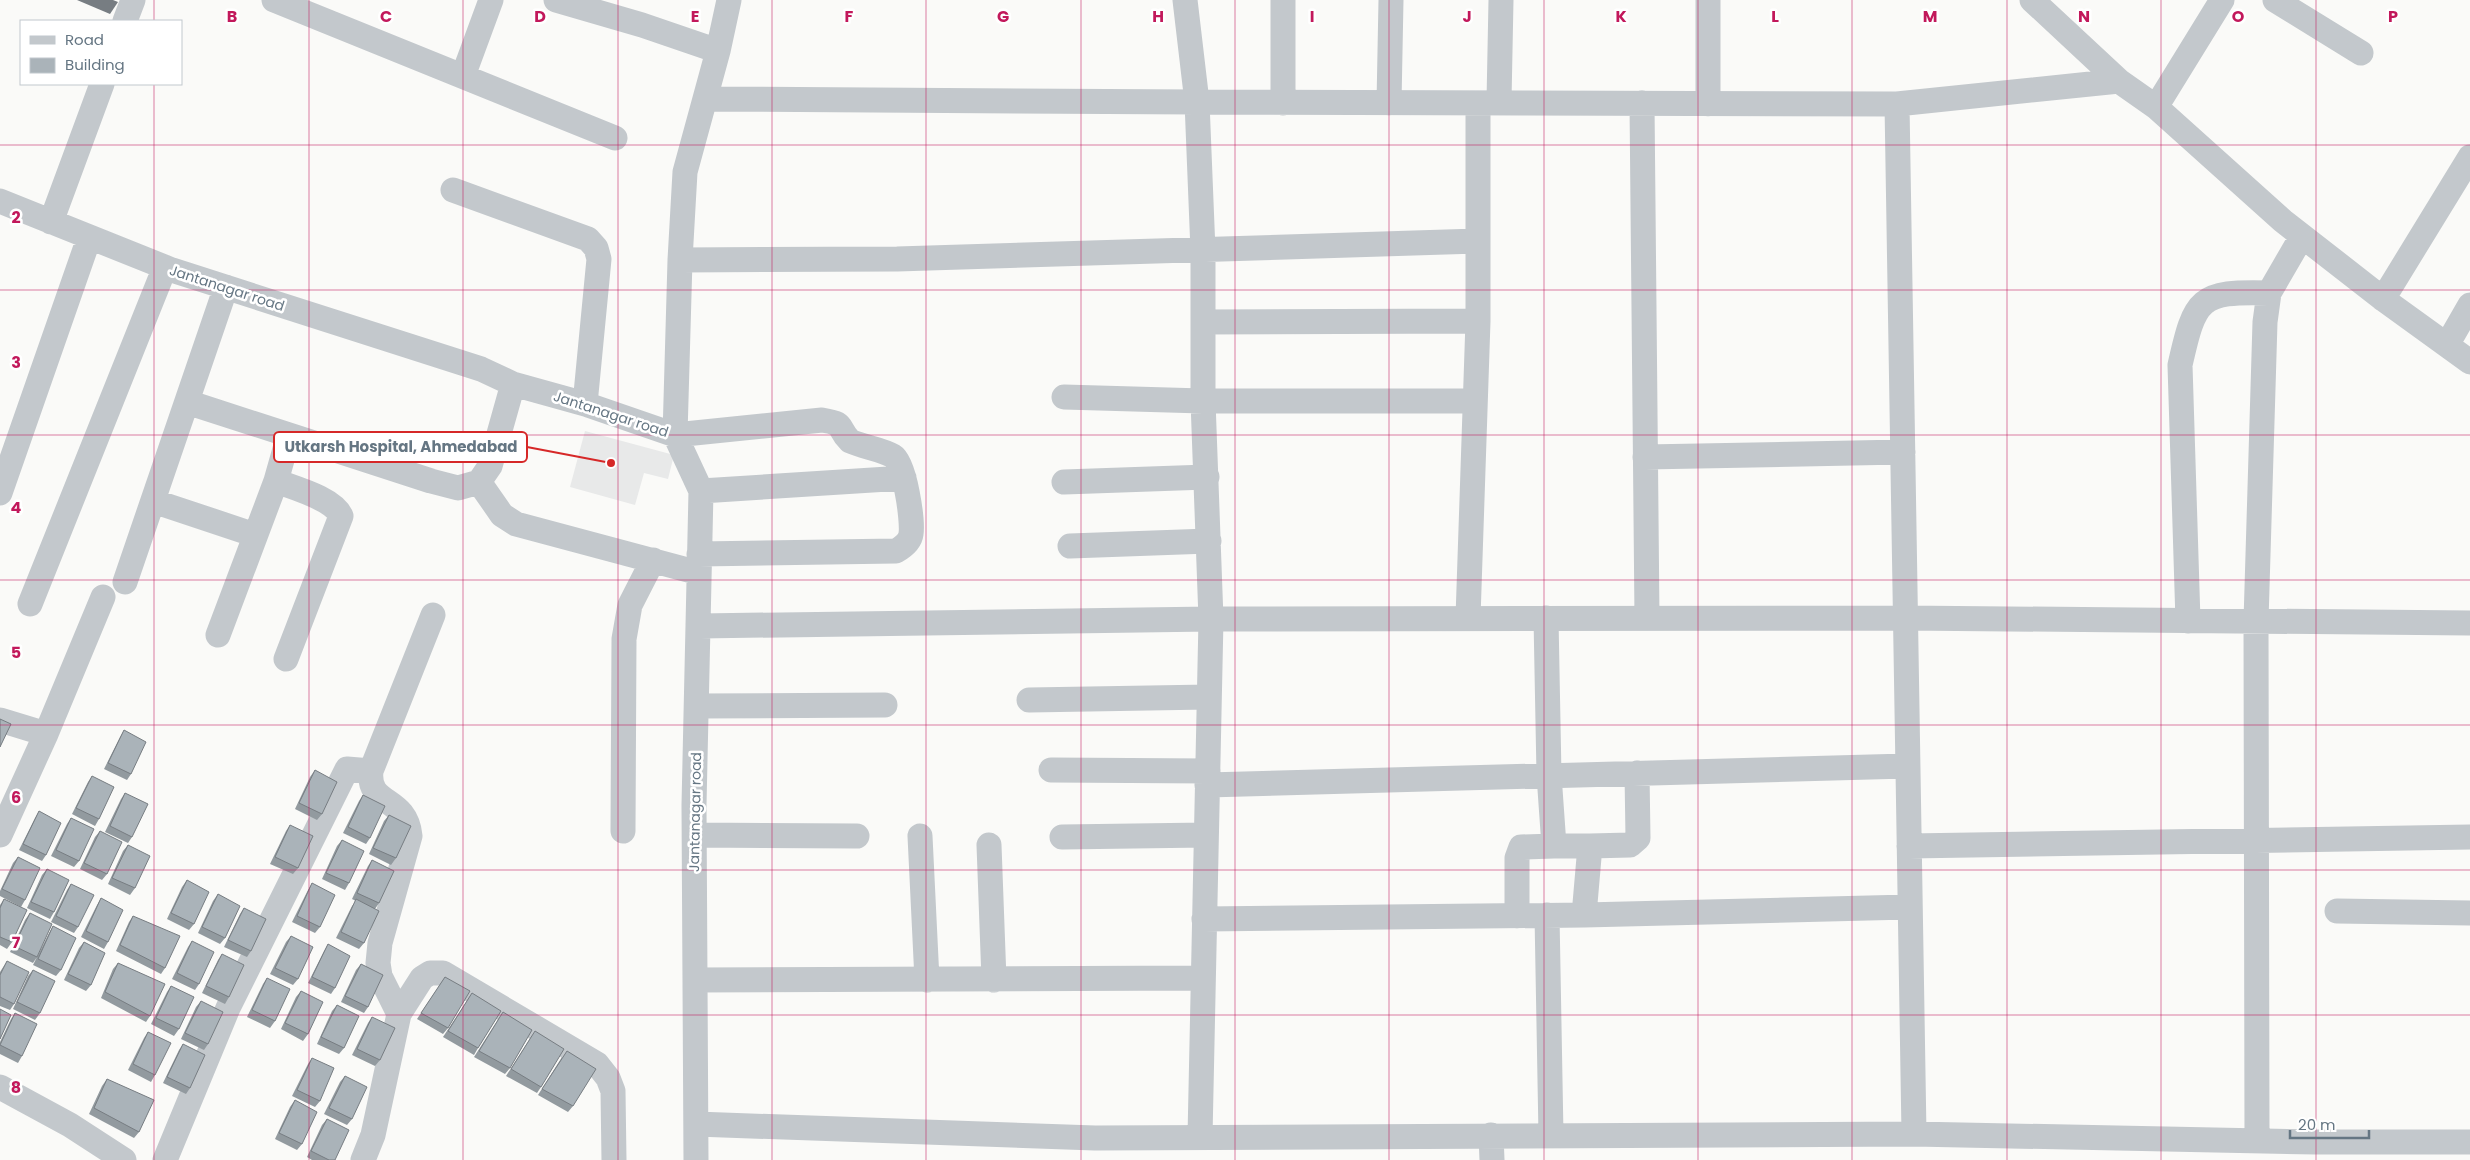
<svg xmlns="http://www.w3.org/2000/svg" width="2470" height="1160" viewBox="0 0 2470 1160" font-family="Poppins,sans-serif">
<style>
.built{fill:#e8e9e9}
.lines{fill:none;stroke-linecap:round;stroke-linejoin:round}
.minor{stroke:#c3c8cc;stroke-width:25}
.wall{fill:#929a9f}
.shaded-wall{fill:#777d82}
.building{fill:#aab3b9;stroke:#777d82}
.grid{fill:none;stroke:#c2185b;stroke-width:1;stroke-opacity:0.55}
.labels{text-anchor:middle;stroke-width:5;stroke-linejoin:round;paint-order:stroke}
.street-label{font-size:14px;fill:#657683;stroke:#fff}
.grid-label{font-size:16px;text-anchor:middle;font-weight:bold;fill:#c2185b;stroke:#fff;stroke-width:5;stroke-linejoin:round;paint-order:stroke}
.leader{fill:none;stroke:#d62828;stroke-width:2}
.callout-dot{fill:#d62828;stroke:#fff;stroke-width:2}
.callout{fill:#fff;stroke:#d62828;stroke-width:2}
.callout-label{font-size:15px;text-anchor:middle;font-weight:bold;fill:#657683}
</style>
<rect width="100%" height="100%" fill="#fafaf8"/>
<!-- built -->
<path class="built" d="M585 431 674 455 668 479 644 473 635 505 570 487Z"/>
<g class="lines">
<!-- minor -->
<path class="minor" d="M274 0 615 138
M556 0 642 25 718 51
M1185 0 1197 102 1897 104
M1283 0V103
M1708 0V104
M2032 0 2119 81 2156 107 2283 221 2383 299 2470 362
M2275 0 2361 53
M125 21 133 0
M463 76 491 0
M705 99 1197 102 1203 251V401L1211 619 1200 1137
M1499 101 1501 0
M1389 103 1391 0
M1642 103 1647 618
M2156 107 2222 0
M453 190 588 239 596 248 599 259 585 404
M0 201 172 270 481 369 513 384 585 404 675 435 701 491 694 805 696 1160
M51 222 102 84
M680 260 897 259 1478 241
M2383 299 2470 157
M1203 322 1478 321
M2447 345 2470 305
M1064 397 1203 401H1475
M187 402 431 481 458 488 479 482 490 466 513 384
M1645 457 1903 452
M276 481C294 488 333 498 341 516L286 659
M479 482 502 515 516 524 699 573
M1064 482 1207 477
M701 491 904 478
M0 493 89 238
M153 501 255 535
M1070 546 1209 541
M699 554 896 551C903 547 910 542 911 534 913 521 905 463 893 456 881 449 863 447 850 441 836 427 847 424 822 420L675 435 680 260 685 172 718 51 729 0
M125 582 226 287
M30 604 165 267
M1468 618 1478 321V103
M1546 618 1549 775 1554 846H1590L1584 915
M2188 621 2180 365C2195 298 2199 291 2269 293
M700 626 1211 619 1905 618 2470 623
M218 635 276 481 289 435
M1029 700 1209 697
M697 706 885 705
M0 720 46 734 0 835
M46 734 103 597
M1051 770 1208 771
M1207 785 1907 766
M623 831 624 639 630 605 653 560
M695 835 857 836
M920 836 927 980
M1062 837 1206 835
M989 845 994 980
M1590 846 1630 845 1638 838 1637 773
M1909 846 2470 837
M2337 911 2470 913
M1547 915 1551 1135
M1517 916V858L1521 847 1554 846
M1204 919 1584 915 1909 907
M695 980 1203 978
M399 1014 380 976 378 963 380 943 410 836C406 795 367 807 371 771L433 615
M0 1087 70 1125 124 1160
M696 1124 1095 1138 1914 1134 2316 1142H2470
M1914 1134 1897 104 2119 81
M1491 1135 1492 1160
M2257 1141 2256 621 2265 322 2269 293 2302 236
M165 1160 228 1008 347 769 371 771
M363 1160 373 1135 399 1014 422 978 430 973H443L597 1064 608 1078 613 1091 614 1160"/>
</g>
<!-- wall -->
<path class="wall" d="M124 730 131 774 127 780 104 769 120 737Z
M315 770 322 814 317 820 295 809 310 777Z
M92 776 99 819 95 826 72 814 88 782Z
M125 793 132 837 128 843 105 832 121 799Z
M363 795 370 838 366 844 343 833 359 801Z
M39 811 46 855 42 861 19 850 35 818Z
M389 815 396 858 391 865 369 854 384 821Z
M71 818 79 861 74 867 51 856 67 824Z
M290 825 298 868 293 874 270 864 286 831Z
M100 831 107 874 102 880 80 869 95 837Z
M342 840 349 883 345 890 322 879 337 846Z
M128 845 135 888 130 895 108 884 123 851Z
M18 857 25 900 21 907 0 896V891L13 863Z
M372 860 379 903 375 909 364 943 359 949 336 938 352 906 356 901 352 899 368 866Z
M47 869 54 912 50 919 27 908 42 875Z
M187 880 194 924 189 930 167 919 182 887Z
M312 883 320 927 315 933 292 922 308 890Z
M71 884 78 927 74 933 51 922 67 890Z
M218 894 225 938 220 944 198 933 213 901Z
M101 898 108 942 104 949 81 937 97 905Z
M4 899 12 942 7 949 0 945V905Z
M244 908 251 951 247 957 224 947 240 914Z
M30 913 37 957 33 963 10 952 25 920Z
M133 916 165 968 161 974 116 951 129 922Z
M53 926 61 970 56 976 33 965 49 933Z
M291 936 298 979 293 985 270 974 286 942Z
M192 941 199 984 195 990 172 979 188 947Z
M84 942 91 985 86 991 64 980 79 948Z
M328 944 335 988 331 994 308 983 324 951Z
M222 954 229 997 225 1004 202 993 218 960Z
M7 961 14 1004 10 1010 0 1006V972Z
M118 963 150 1016 146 1022 101 998 113 969Z
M361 964 368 1007 364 1013 341 1002 356 970Z
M33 970 40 1013 35 1020 13 1009 28 976Z
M445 977 448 1028 443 1034 417 1019Z
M267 978 275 1021 270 1028 247 1017 263 984Z
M171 986 179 1029 174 1036 151 1024 167 992Z
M301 991 308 1034 303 1041 281 1029 296 997Z
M472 993 478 1048 474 1055 443 1037Z
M201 1001 208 1044 204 1050 181 1039 196 1007Z
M337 1005 344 1048 339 1054 317 1044 332 1011Z
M15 1013 22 1056 18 1063 0 1054V1042L11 1019Z
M372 1017 380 1060 375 1066 352 1055 368 1023Z
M499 1018 510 1068 505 1074 474 1057Z
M148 1032 155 1075 151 1082 128 1070 144 1038Z
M531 1037 541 1087 537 1093 506 1076Z
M183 1044 190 1088 186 1094 163 1083 179 1050Z
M562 1057 573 1106 568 1112 538 1095Z
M312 1058 320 1101 315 1107 292 1096 308 1064Z
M345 1076 352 1119 347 1125 324 1114 340 1082Z
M107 1079 139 1132 134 1138 89 1114 102 1086Z
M295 1100 302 1144 297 1150 275 1139 290 1107Z
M327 1119 335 1160H312L307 1157 322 1125Z"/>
<!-- shaded-wall -->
<path class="shaded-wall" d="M77 0H113L118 2 110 14Z"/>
<!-- building -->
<path class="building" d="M0 719 11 724 0 747Z
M124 730 146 742 131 774 108 763Z
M315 770 337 782 322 814 299 803Z
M92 776 114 787 99 819 76 808Z
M125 793 148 804 132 837 110 826Z
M363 795 385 806 370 838 348 827Z
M39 811 61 823 46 855 23 844Z
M389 815 411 826 396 858 373 848Z
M71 818 94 829 79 861 56 850Z
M290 825 313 836 298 868 275 857Z
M100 831 122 842 107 874 84 863Z
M342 840 364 851 349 883 326 873Z
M128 845 150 856 135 888 112 878Z
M18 857 40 868 25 900 2 889Z
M372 860 394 871 379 903 357 893Z
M47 869 69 880 54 912 31 902Z
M187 880 209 892 194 924 171 913Z
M312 883 335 895 320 927 297 916Z
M71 884 94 895 78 927 56 916Z
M218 894 240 906 225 938 202 927Z
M101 898 123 910 108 942 86 931Z
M4 899 27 910 12 942 0 937V908Z
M356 899 379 911 364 943 341 932Z
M244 908 266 919 251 951 228 940Z
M30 913 52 924 37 957 14 946Z
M133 916 180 936 165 968 120 945Z
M53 926 76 938 61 970 38 959Z
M291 936 313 947 298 979 275 968Z
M192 941 214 952 199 984 177 973Z
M84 942 105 953 91 985 68 974Z
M328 944 350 956 335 988 312 977Z
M222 954 244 965 229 997 206 986Z
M7 961 29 972 14 1004 0 997V975Z
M118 963 165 984 150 1016 105 992Z
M361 964 383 975 368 1007 345 996Z
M33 970 55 981 40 1013 17 1002Z
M445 977 470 991 448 1028 421 1013Z
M267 978 290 989 275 1021 252 1010Z
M171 986 194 997 179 1029 156 1018Z
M301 991 323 1002 308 1034 285 1023Z
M472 993 501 1011 478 1048 448 1031Z
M201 1001 223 1012 208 1044 185 1033Z
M337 1005 359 1016 344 1048 321 1037Z
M0 1009 11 1015 0 1039Z
M503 1012 532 1030 510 1068 479 1051Z
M15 1013 37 1024 22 1056 0 1045Z
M372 1017 395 1028 380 1060 357 1049Z
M535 1031 564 1049 541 1087 511 1069Z
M148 1032 171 1043 155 1075 133 1064Z
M183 1044 205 1055 190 1088 167 1077Z
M567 1051 596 1069 573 1106 542 1089Z
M312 1058 334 1068 320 1101 297 1090Z
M345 1076 367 1087 352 1119 329 1108Z
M107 1079 154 1100 139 1132 94 1108Z
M295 1100 317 1112 302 1144 279 1133Z
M327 1119 349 1130 335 1160H329L311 1151Z"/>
<!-- grid -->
<path class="grid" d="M154 0V21M309 0V1160M463 0V1160M618 0V1160M772 0V1160M926 0V1160M1081 0V1160M1235 0V1160M1389 0V1160M1544 0V1160M1698 0V1160M1852 0V1160M2007 0V1160M2161 0V1160M2316 0V1160M154 84V1160M0 145H2470M0 290H2470M0 435H2470M0 580H2470M0 725H2470M0 870H2470M0 1015H2470"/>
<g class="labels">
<!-- street labels -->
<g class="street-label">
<text transform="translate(227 288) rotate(18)" y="5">Jantanagar road</text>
<text transform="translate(611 414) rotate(18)" y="5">Jantanagar road</text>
<text transform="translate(695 812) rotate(-89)" y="5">Jantanagar road</text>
</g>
</g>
<g class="grid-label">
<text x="232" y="22">B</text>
<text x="386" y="22">C</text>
<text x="540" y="22">D</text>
<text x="695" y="22">E</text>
<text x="849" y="22">F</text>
<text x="1003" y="22">G</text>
<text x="1158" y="22">H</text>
<text x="1312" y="22">I</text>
<text x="1467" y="22">J</text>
<text x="1621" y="22">K</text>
<text x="1775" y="22">L</text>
<text x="1930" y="22">M</text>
<text x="2084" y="22">N</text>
<text x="2238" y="22">O</text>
<text x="2393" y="22">P</text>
<text x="16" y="223">2</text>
<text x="16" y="368">3</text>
<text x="16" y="513">4</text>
<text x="16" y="658">5</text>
<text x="16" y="803">6</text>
<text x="16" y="948">7</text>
<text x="16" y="1093">8</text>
</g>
<!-- callouts -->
<path class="leader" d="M611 463L527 447"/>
<circle class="callout-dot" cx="611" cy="463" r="5"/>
<rect class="callout" x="274" y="432" width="253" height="30" rx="5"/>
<g class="callout-label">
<text x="401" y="452">Utkarsh Hospital, Ahmedabad</text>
</g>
<!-- legend -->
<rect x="20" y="20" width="162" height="65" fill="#ffffff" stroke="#c1c8cd"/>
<rect x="30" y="36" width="25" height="8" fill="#c3c8cc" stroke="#c1c8cd"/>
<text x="65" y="45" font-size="15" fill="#657683">Road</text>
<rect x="30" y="58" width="25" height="15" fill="#aab3b9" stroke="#c1c8cd"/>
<text x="65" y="70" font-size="15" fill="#657683">Building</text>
<!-- scale -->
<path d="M2290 1130v8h79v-8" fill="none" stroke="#657683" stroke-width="2.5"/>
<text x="2298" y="1130" font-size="15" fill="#657683" stroke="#ffffff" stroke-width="4" paint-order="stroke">20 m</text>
</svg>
